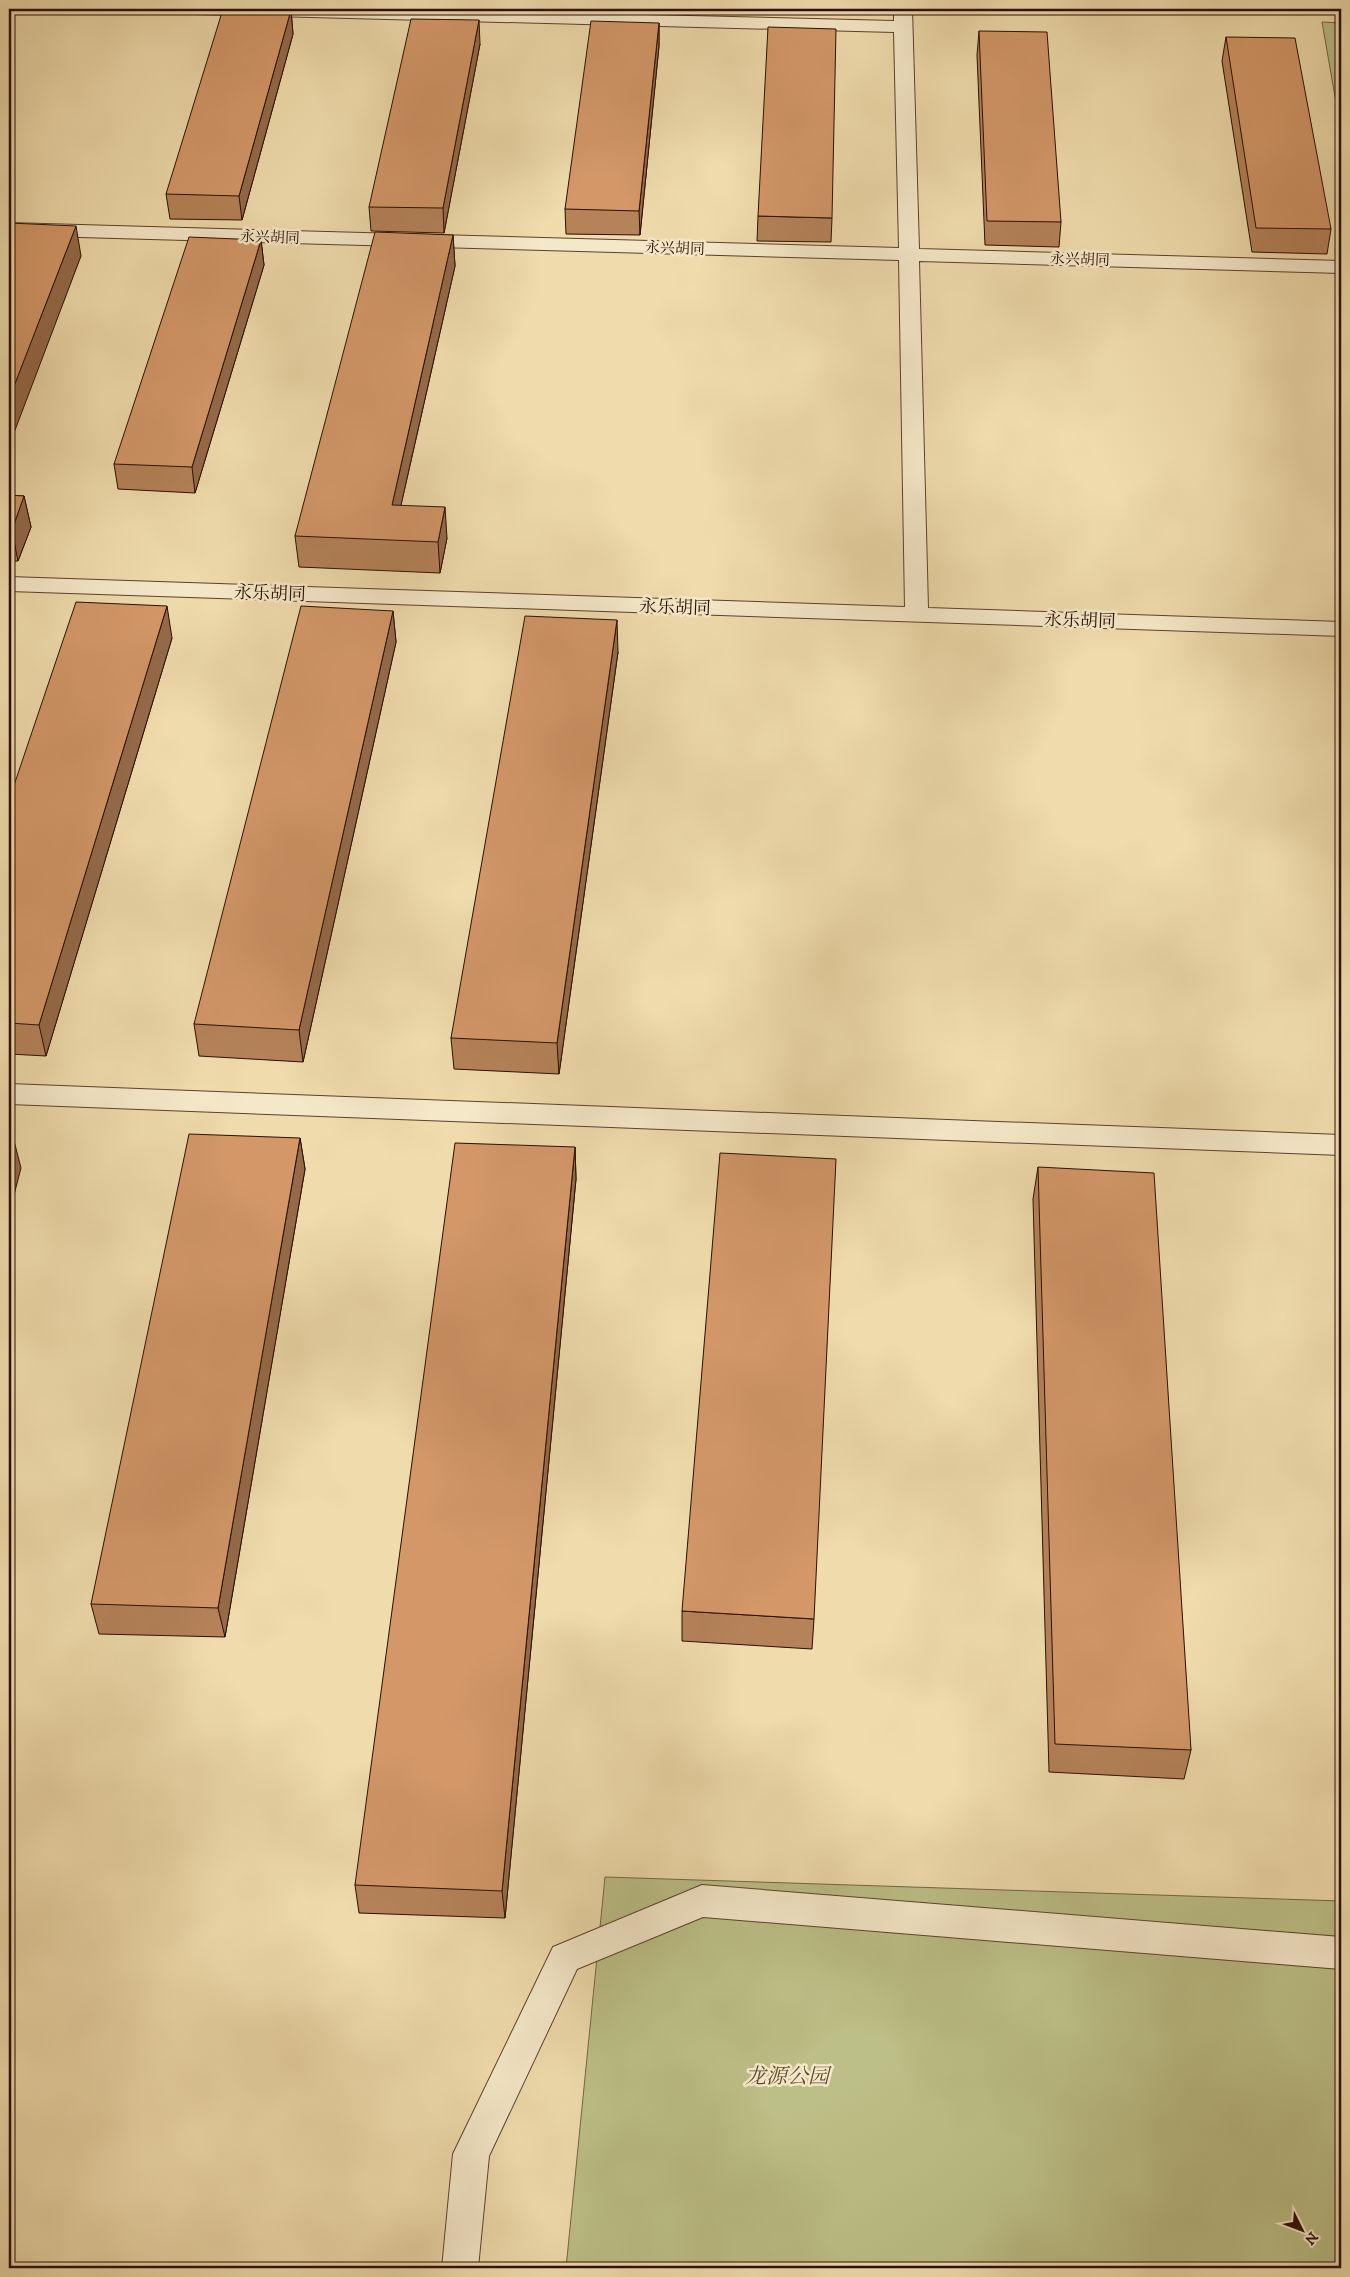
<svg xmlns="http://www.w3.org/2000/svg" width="1350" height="2277" viewBox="0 0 1350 2277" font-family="'IM FELL DW Pica','Noto Serif SC',serif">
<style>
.green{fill:#bcbf87;stroke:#736644}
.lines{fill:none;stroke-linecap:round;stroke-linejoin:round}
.minor-casing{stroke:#5b412b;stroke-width:2}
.minor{fill:#f5e8c9;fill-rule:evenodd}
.wall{fill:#b58259;stroke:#2a0e00}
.shaded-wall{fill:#946a49;stroke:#2a0e00}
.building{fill:#d39768;stroke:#2a0e00}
.labels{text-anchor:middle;stroke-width:5;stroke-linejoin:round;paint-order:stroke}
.far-street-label{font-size:15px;fill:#2a0e00;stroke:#f5e8c9}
.street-label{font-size:18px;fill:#2a0e00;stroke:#f5e8c9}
.near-park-label{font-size:21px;font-style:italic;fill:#5d4c2f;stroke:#f5e8c9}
</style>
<rect width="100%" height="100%" fill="#efdbac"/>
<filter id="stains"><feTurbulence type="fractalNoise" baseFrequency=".004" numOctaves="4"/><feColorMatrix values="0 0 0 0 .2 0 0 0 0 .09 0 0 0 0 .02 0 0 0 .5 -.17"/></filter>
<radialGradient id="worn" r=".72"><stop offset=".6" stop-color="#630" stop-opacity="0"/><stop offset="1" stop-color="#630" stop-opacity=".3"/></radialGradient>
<!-- green -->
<path class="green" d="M1322 22 1341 23V131Z
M605 1877 1341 1901V2268H566Z"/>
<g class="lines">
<defs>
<path id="minor" d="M185 9H397L894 21V9H912L919 249 1341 261V273L919 261 928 608 1341 622V636L9 591V577L905 607 899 260 9 235V223L899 248 894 32 194 14 188 13Z
M9 1084 1341 1135V1155L9 1104Z
M702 1885 1341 1937V1969L703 1917 577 1969 489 2156 478 2268H442L453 2154 553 1947Z"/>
</defs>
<!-- minor casing -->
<use href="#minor" class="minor-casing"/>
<!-- minor -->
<use href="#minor" class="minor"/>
</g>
<!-- wall -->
<path class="wall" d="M291 10 293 34 242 220 170 219 166 194Z
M659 23V46L640 235 566 234 565 209Z
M979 31 1061 222 1059 247 985 245 977 55Z
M1226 37 1331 229 1327 254 1252 252 1222 61Z
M480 44 444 233 371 231 369 207Z
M758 216 832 218 831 242 757 241Z
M453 235 455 266 401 505 447 538 440 573 299 567 295 536Z
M261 240 264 265 195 493 118 489 114 464Z
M9 495 24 496 31 527 18 561H9Z
M393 611 396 642 303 1062 199 1056 194 1024Z
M172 638 46 1056 9 1054V800Z
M618 652 559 1074 454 1069 451 1038Z
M300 1138 305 1169 225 1637 99 1634 91 1604Z
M575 1147 576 1179 505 1918 359 1913 355 1885Z
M1038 1167 1191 1750 1184 1779 1049 1772 1033 1199Z
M682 1611 814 1619 812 1649 682 1641Z"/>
<!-- shaded-wall -->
<path class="shaded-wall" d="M291 10 293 34 242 220 239 196Z
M479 20 480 44 444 233 443 208Z
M659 23V46L640 235 639 211Z
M76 226 81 256 9 446V399Z
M453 235 455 266 394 536 392 505Z
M261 240 264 265 195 493 192 467Z
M24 496 31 527 18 561 12 530Z
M445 507 447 538 440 573 438 542Z
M167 606 172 638 46 1056 39 1025Z
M393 611 396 642 303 1062 299 1030Z
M617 620 618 652 559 1074 557 1043Z
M13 1137 21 1168 9 1214V1153Z
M300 1138 305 1169 225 1637 218 1608Z
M575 1147 576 1179 505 1918 502 1891Z"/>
<!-- building -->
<path class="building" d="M223 9 291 10 239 196 166 194Z
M411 19 479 20 443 208 369 207Z
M591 21 659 23 639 211 565 209Z
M768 27 836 29 832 218 758 216Z
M979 31 1047 32 1061 222 987 221Z
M1226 37 1295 38 1331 229 1256 228Z
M9 223 76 226 9 399Z
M375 232 453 235 392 505 445 507 438 542 295 536Z
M189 237 261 240 192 467 114 464Z
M9 495 24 496 12 530H9Z
M76 602 167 606 39 1025 9 1023V800Z
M301 606 393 611 299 1030 194 1024Z
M525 616 617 620 557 1043 451 1038Z
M189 1134 300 1138 218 1608 91 1604Z
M9 1136 13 1137 9 1153Z
M455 1143 575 1147 502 1891 355 1885Z
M720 1153 836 1159 814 1619 682 1611Z
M1038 1167 1154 1173 1191 1750 1055 1744Z"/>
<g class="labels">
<!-- far-street labels -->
<g class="far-street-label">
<text transform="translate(270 237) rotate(2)" y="5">永兴胡同</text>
<text transform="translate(675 248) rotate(2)" y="5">永兴胡同</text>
<text transform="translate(1080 259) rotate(2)" y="5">永兴胡同</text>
</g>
<!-- street labels -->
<g class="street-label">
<text transform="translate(270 593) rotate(2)" y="6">永乐胡同</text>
<text transform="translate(675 607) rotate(2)" y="6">永乐胡同</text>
<text transform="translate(1080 620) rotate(2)" y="6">永乐胡同</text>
</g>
<!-- near-park labels -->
<g class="near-park-label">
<text x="787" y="2083">龙源公园</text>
</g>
</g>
<!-- margin -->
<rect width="1350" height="2277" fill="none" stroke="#efdbac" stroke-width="30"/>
<rect x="10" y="10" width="1330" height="2257" fill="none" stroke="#2a0e00" stroke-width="2.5"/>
<rect x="15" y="15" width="1320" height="2247" fill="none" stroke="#2a0e00"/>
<!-- north arrow -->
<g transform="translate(1302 2230) rotate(132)" stroke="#f5e8c9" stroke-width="4" paint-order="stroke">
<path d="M0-4L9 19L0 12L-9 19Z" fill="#2a0e00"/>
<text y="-8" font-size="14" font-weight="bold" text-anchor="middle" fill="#2a0e00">N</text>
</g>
<rect width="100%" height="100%" filter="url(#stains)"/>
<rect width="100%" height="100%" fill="url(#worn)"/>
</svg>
